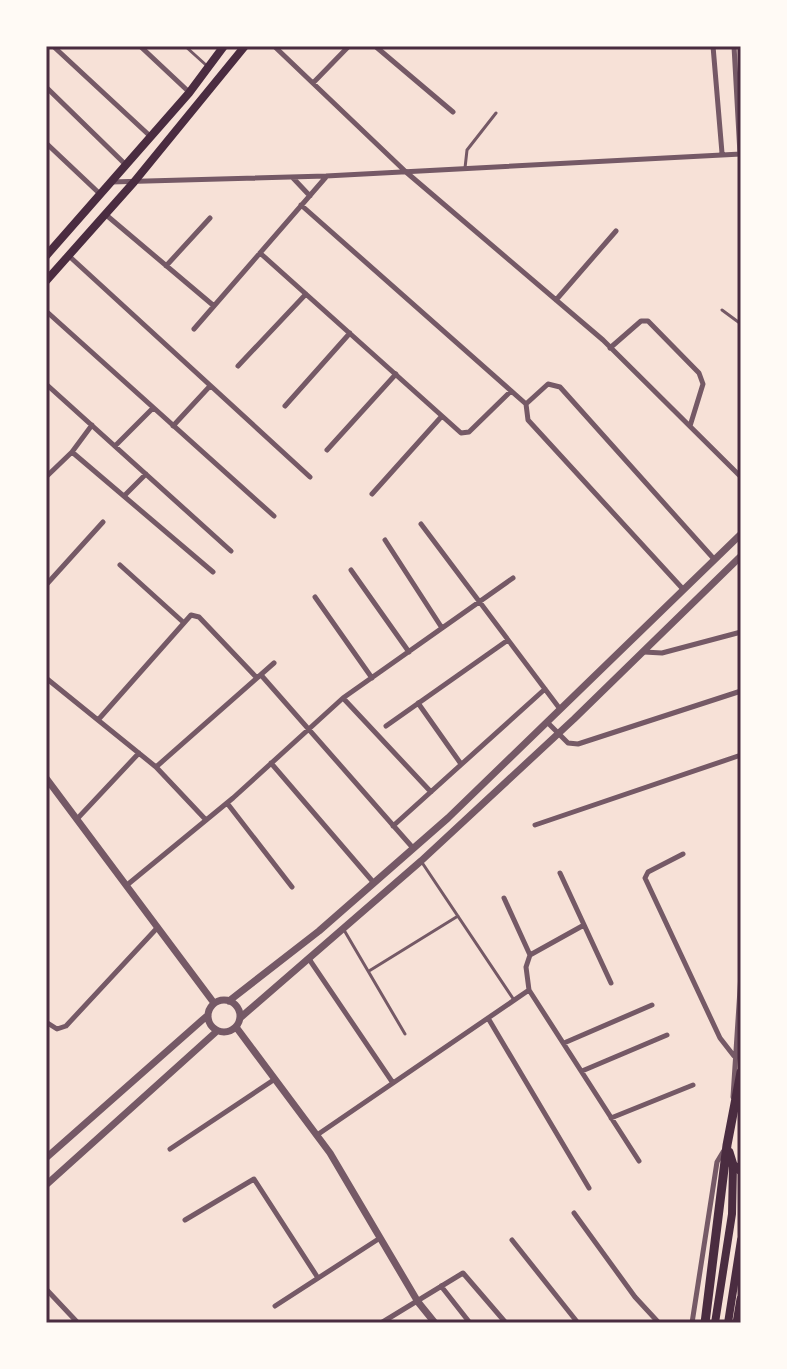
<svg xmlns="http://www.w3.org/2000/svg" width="787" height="1369" viewBox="0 0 787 1369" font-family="Ubuntu,sans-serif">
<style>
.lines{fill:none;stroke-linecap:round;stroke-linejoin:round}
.service{stroke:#755966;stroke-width:3}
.minor{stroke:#755966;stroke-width:5}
.tertiary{stroke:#755966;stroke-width:7}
.secondary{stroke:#4a2c40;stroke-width:8}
.primary{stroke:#4a2c40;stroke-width:9}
.neatline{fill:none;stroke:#4a2c40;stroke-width:3}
</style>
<rect width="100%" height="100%" fill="#f7e1d7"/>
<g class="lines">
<!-- service -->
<path class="service" d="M185 46 206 65
M465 168 467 150 496 113
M722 310 741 324
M421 861 514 1000
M344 930 405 1034
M369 971 458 916
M739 1109 741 1104"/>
<!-- minor -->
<path class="minor" d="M53 46 150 136
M140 46 189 92
M274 46 406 172 603 340 741 477
M375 46 453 112
M713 46 722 153
M734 46 740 154
M313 83 349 46
M46 87 125 164
M46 143 100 194
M293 178 310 196
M111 182 326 176 741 154
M301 205 526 404 528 420 682 588
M105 214 214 306
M260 253 461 433 469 432 511 391
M69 256 310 477
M166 266 210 218
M556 300 616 231
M46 311 274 516
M194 329 326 177
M610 348 641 321H648L699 373 703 384 690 426
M238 366 306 294
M46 384 231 551
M526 404 548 384 560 387 714 559
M285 406 350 333
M92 425 72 452 213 572
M173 426 210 386
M115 446 153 408
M327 450 396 374
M46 477 72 452
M372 494 442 416
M124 496 146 474
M421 524 560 709
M385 540 442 628
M120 565 183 622
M351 570 409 652
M46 585 103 522
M315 597 372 678
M644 652 662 653 741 632
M261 675 413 848
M46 678 156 767 206 820
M343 698 431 792
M418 703 461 764
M98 720 191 615 199 617 257 678
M548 723 568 743 578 744 741 691
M386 726 508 640
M271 763 374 883
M156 767 274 663
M227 803 292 887
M77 819 139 753
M535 825 741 755
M393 826 545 689
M683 854 648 872 645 878 720 1038 734 1056
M560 873 611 983
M127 885 233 798 343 698 513 578
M504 898 530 955
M309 959 393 1083
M529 990 526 967 530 955 584 925
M488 1018 589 1188
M46 1022 57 1029 66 1026 158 927
M564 1043 652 1005
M582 1071 667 1035
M733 1097 741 974
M611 1118 693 1085
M317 1135 529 990 639 1161
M170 1149 275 1079
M574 1213 635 1297 659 1323
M185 1220 254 1179 318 1278
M512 1240 578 1323
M441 1286 470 1323
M46 1289 78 1323
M275 1306 380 1238
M236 1323H237
M381 1323 463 1273 506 1323
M692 1323 717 1162 723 1152"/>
<!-- tertiary -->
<path class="tertiary" d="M46 778 214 1003
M208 1016a16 16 0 1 1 32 0a16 16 0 1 1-32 0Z
M229 1001 319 931 448 818 741 534
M240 1018 421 861 574 719 741 556
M236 1027 330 1153 418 1302 435 1323
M46 1158 208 1015
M46 1185 217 1031"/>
<!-- secondary -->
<path class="secondary" d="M46 256 189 93 224 46
M46 281 134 182 245 46
M715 1323 732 1214 733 1165
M728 1323 741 1240"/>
<!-- primary -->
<path class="primary" d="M729 1152 733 1165 741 1171
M705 1323 727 1145 741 1072
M737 1323 741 1299"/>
</g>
<!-- border -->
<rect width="787" height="1369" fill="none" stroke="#fffaf5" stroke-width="96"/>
<rect x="48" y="48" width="691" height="1273" class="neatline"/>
</svg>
